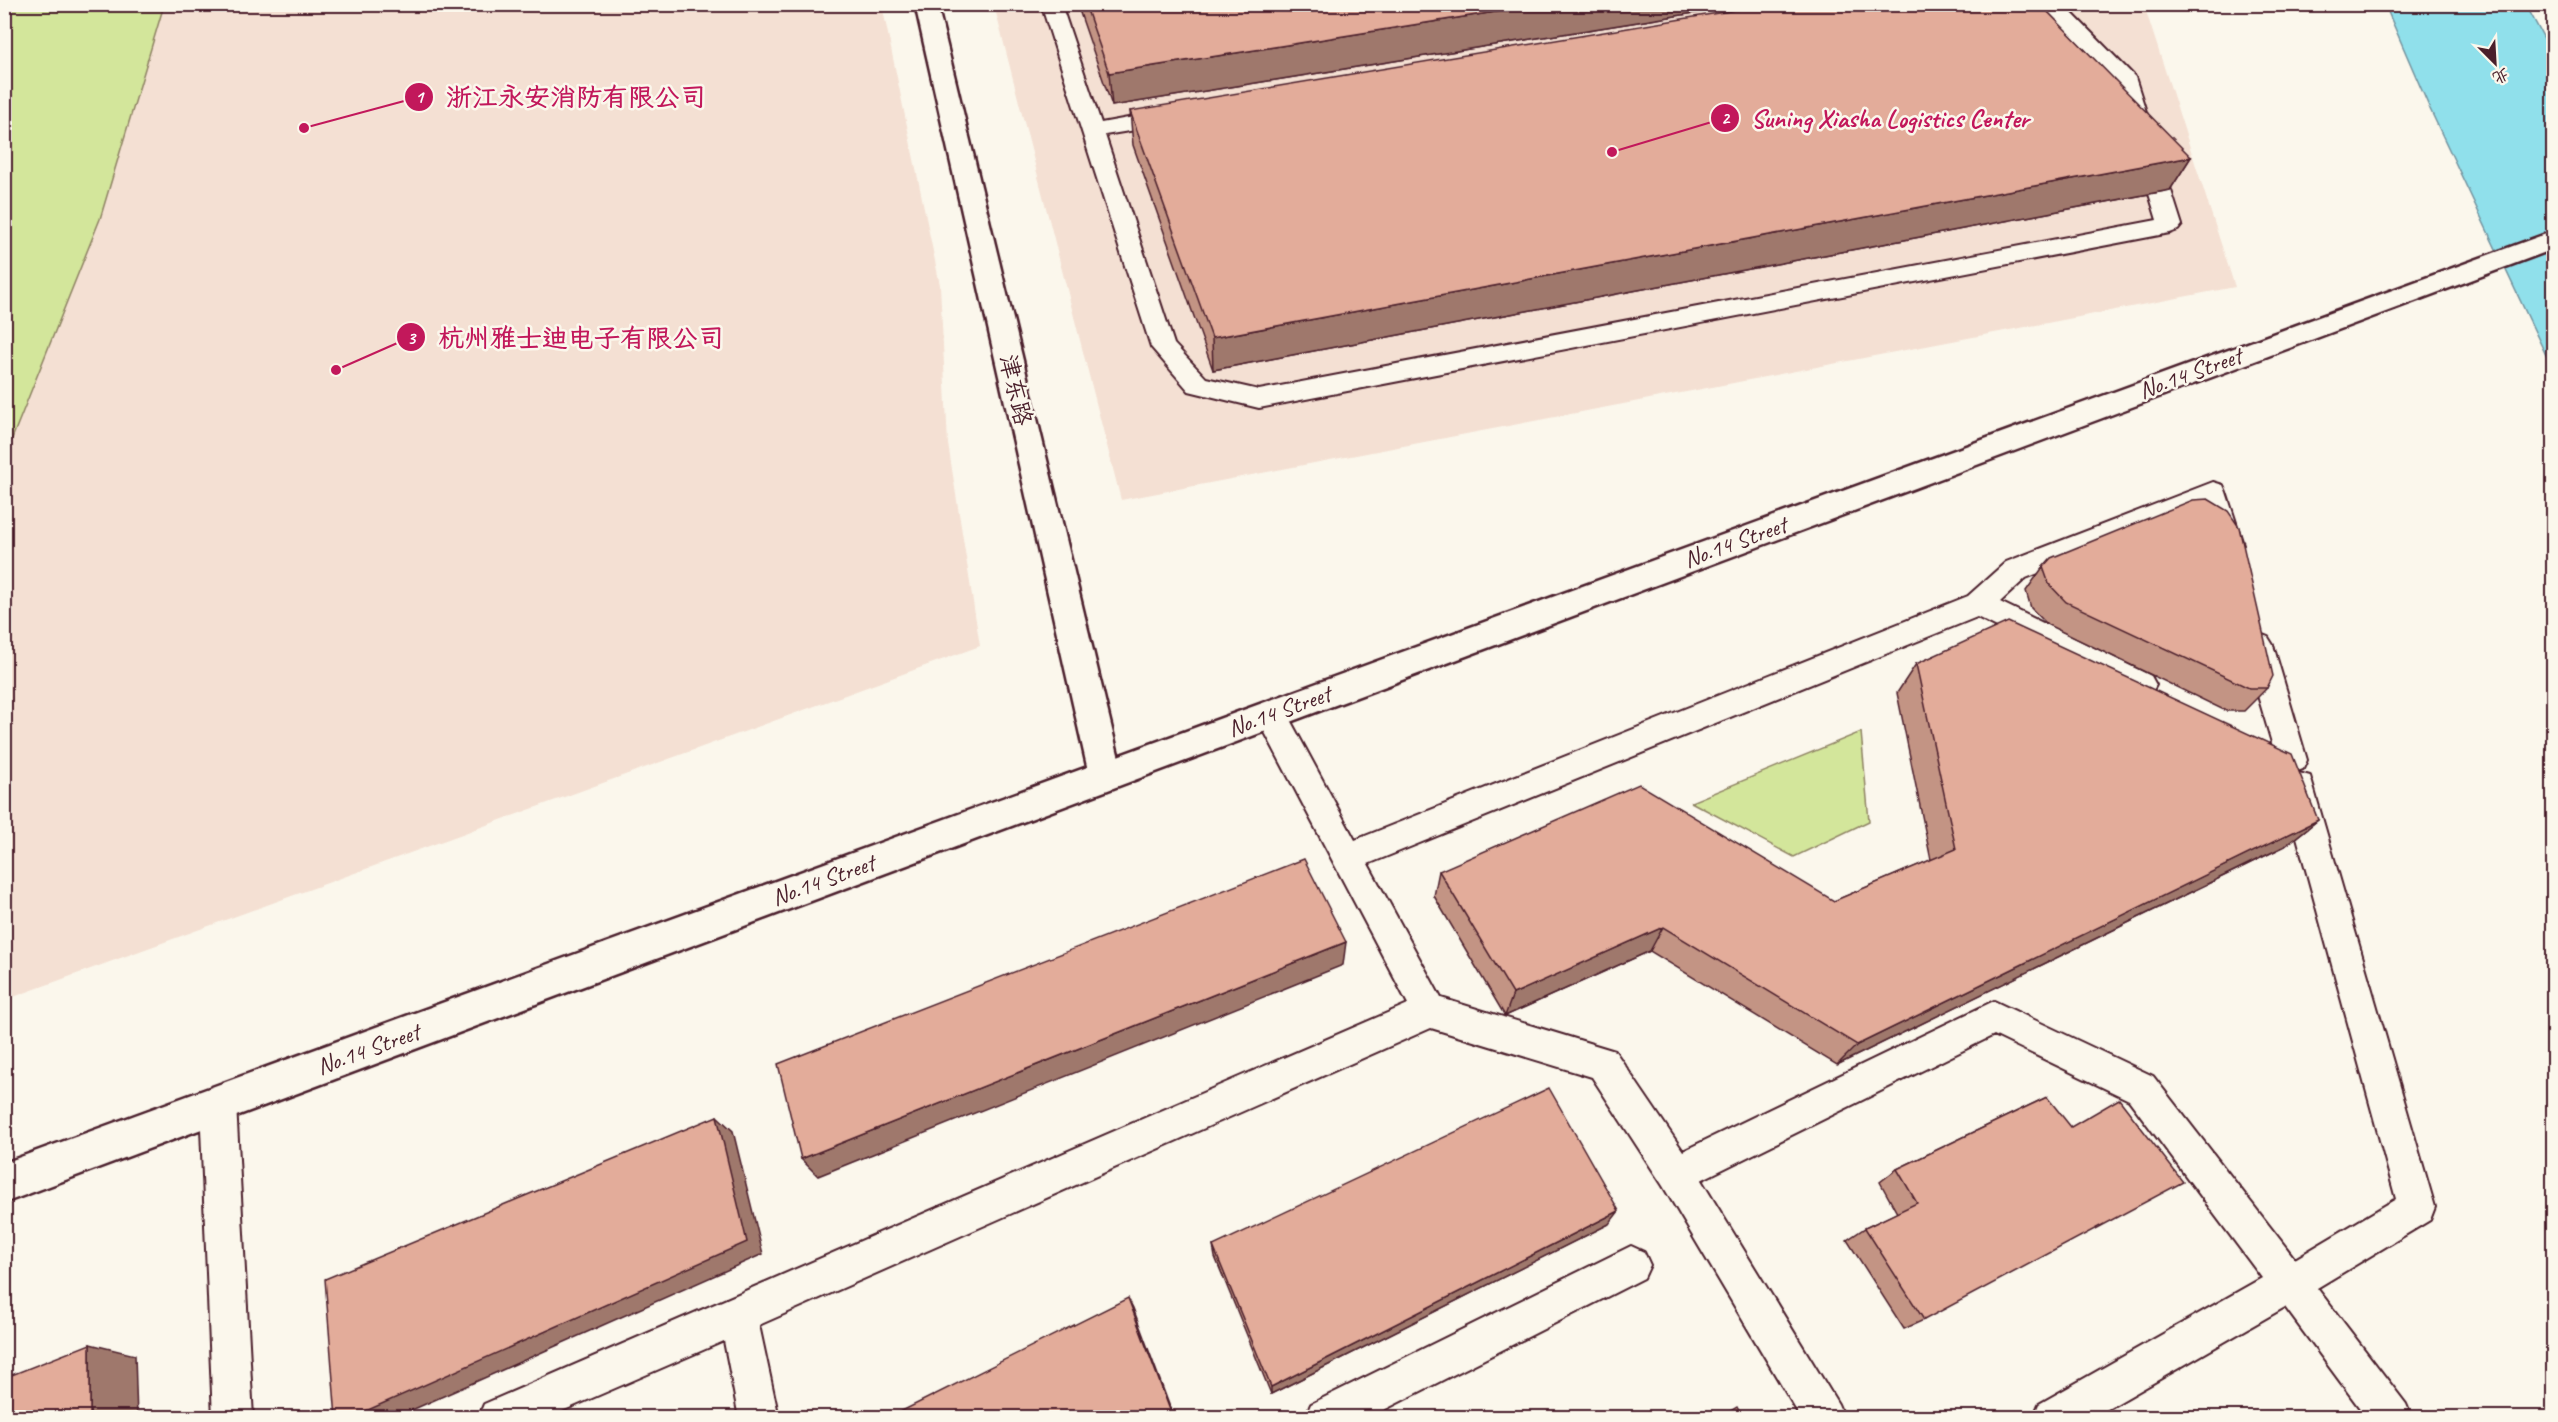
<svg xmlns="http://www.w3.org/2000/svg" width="2558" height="1422" viewBox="0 0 2558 1422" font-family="Caveat,'LXGW WenKai TC',sans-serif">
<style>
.built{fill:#f4e0d3}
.green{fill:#d3e69b;stroke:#8e8263;stroke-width:1.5}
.water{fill:#90e0eb;stroke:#74939e;stroke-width:1.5}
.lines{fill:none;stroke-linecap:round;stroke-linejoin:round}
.lane-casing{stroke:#4a1f2b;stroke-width:4}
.street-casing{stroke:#4a1f2b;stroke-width:5}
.secondary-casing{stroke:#4a1f2b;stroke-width:5}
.lane{fill:#fbf7ec;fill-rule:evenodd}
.street{fill:#fbf7ec;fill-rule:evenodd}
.secondary{fill:#fbf7ec;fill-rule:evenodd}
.wall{fill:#c39484;stroke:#4a1f2b;stroke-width:1.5}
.shaded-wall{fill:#9f786c;stroke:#4a1f2b;stroke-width:1.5}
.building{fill:#e3ac9a;stroke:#4a1f2b;stroke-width:1.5}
.labels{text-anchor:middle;stroke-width:5;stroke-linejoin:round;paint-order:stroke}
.street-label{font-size:24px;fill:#4a1f2b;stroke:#fbf7ec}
.leader{fill:none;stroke:#c2185b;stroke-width:2}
.callout-dot{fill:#c2185b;stroke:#fbf7ec;stroke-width:2}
.mark-label{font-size:18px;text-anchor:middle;font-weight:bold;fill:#fff}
.callout-label{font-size:26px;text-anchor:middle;font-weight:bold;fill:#c2185b;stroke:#fbf7ec;stroke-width:5;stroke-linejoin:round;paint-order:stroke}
</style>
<rect width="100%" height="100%" fill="#fbf7ec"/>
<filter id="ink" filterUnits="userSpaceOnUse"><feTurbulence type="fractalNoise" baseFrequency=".0167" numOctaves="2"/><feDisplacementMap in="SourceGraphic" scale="12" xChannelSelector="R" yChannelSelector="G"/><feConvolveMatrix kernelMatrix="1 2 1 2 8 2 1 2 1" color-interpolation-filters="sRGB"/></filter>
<g filter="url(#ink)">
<!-- built -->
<path class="built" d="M164 5H882L940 285 948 444 980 646 5 1000V456L100 219Z
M994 5H2144L2235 287 1121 500Z"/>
<!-- green -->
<path class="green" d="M5 4 164 5 100 219 5 456Z
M1861 732 1869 821 1794 857 1691 802Z"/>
<!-- water -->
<path class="water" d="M2385 5H2526L2553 55V370L2430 109Z"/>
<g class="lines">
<defs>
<path id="lane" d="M1041 4H1061L1101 123 1172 110 1180 112 1183 117 1180 122 1172 124 1105 135 1174 344 1206 378 1259 390 2157 220 2114 79 2041 4H2063L2135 77 2182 225 2178 230 2170 233 1259 408 1189 391 1151 347Z
M2213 482 2223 485 2226 492 2243 544 2239 552 2229 555 2219 552 2204 507 2026 578 2000 602 2151 676 2156 685 2151 694 2141 697 2131 694 1977 617 1368 864 1441 998 1615 1051 1683 1151 1994 1001 2153 1076 2295 1259 2396 1199 2283 786 2288 776 2299 773 2310 776 2435 1207 2430 1220 2317 1288 2406 1404 2412 1418H2367L2285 1307 2092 1418H2033L2039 1404 2262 1278 2129 1100 1994 1035 1701 1180 1838 1404 1844 1418H1801L1663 1186 1592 1077 1431 1028 759 1325 779 1418H739L724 1341 546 1418H478L484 1404 1408 1004 1260 723 1256 714 1260 705 1271 701 1282 705 1355 840 1968 596 2006 562Z
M2258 633 2268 637 2273 645 2307 760 2303 769 2292 773 2281 769 2277 760 2243 645 2248 637Z
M218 1086 231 1092 236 1104 253 1418H213L200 1104 205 1092Z
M1631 1246 1644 1252 1650 1265 1644 1278 1368 1418H1305L1311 1404Z"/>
<path id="street" d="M915 4H937L1123 775 1118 785 1106 790 1094 785 1089 775Z"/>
<path id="secondary" d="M2554 231V249L4 1203V1163Z"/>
</defs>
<!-- lane casing -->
<use href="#lane" class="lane-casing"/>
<!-- street casing -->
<use href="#street" class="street-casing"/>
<!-- secondary casing -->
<use href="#secondary" class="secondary-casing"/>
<!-- lane -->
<use href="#lane" class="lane"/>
<!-- street -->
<use href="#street" class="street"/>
<!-- secondary -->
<use href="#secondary" class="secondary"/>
</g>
<!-- wall -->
<path class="wall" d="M1077 4H1751L1112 106Z
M1130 111 2191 157 2170 190 1213 370 1133 145Z
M2043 567 2267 688 2244 711H2226L2048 625 2031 608 2026 591Z
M1916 664 2318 820 2285 846 1837 1065 1650 951 1505 1016 1434 896 1439 871 1834 901 1931 860 1897 693Z
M2047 1097 1924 1320 1904 1329 1847 1240 1865 1228 1897 1213 1880 1182 1897 1169Z
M1609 1224 1271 1394 1215 1257 1213 1246Z"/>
<!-- shaded-wall -->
<path class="shaded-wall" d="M1546 4H1751L1112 106 1109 73Z
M2191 157 2170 190 1213 370 1212 338Z
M2318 820 2285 846 1837 1065 1857 1045Z
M1663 927 1650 951 1505 1016 1513 994Z
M1346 942 1343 965 818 1176 801 1159Z
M717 1116 733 1131 763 1254 394 1418H350Z
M1619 1211 1609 1224 1271 1394V1387Z
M1128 1298 1133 1308 1174 1418H1173Z
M90 1344 135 1355 137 1418H90Z"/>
<!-- building -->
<path class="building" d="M1085 4H1546L1109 73Z
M1772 4H2040L2191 157 1212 338 1130 111Z
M2208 499 2228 511 2239 527 2273 676 2267 688H2249L2066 602 2049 584 2043 567 2051 558 2193 500Z
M2008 622 2292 754 2318 820 1857 1045 1663 927 1513 994 1439 871 1639 784 1834 901 1956 849 1916 664Z
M1304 859 1346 942 801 1159 778 1064Z
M1549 1088 1619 1211 1271 1387 1213 1246Z
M2047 1097 2071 1127 2119 1099 2183 1182 1924 1320 1865 1228 1917 1203 1897 1169Z
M717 1116 747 1242 350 1418H336L325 1279Z
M1128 1298 1173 1418H888Z
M90 1344V1418H4V1378Z
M1737 1407 1743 1418H1719Z"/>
</g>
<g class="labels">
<!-- street labels -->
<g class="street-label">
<text transform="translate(2190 373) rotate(-20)" y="8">No.14 Street</text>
<text transform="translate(1016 390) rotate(77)" y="8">津东路</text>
<text transform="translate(1735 542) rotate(-20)" y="8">No.14 Street</text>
<text transform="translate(1279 711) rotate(-20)" y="8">No.14 Street</text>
<text transform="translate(823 880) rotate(-20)" y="8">No.14 Street</text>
<text transform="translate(368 1049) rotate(-20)" y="8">No.14 Street</text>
</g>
</g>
<!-- callouts -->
<path class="leader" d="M304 128L419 97M1612 152L1725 118M336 370L411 337"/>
<g class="callout-dot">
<circle cx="304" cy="128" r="6"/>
<circle cx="1612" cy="152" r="6"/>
<circle cx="336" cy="370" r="6"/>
<circle cx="419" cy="97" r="15"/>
<circle cx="1725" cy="118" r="15"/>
<circle cx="411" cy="337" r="15"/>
</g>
<g class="mark-label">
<text x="419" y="103">1</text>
<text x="1725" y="124">2</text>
<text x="411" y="344">3</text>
</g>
<g class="callout-label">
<text x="576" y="106">浙江永安消防有限公司</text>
<text x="1890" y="127">Suning Xiasha Logistics Center</text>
<text x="581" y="347">杭州雅士迪电子有限公司</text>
</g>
<!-- margin -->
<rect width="2558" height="1422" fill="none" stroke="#fbf7ec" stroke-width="24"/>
<rect x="12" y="12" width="2534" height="1398" fill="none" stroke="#4a1f2b" stroke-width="2" filter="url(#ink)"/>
<!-- north arrow -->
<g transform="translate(2495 63) rotate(156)" stroke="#fbf7ec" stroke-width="4.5" paint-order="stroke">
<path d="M0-4.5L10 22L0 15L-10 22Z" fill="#4a1f2b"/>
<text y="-9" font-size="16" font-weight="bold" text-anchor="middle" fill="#4a1f2b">北</text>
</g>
</svg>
